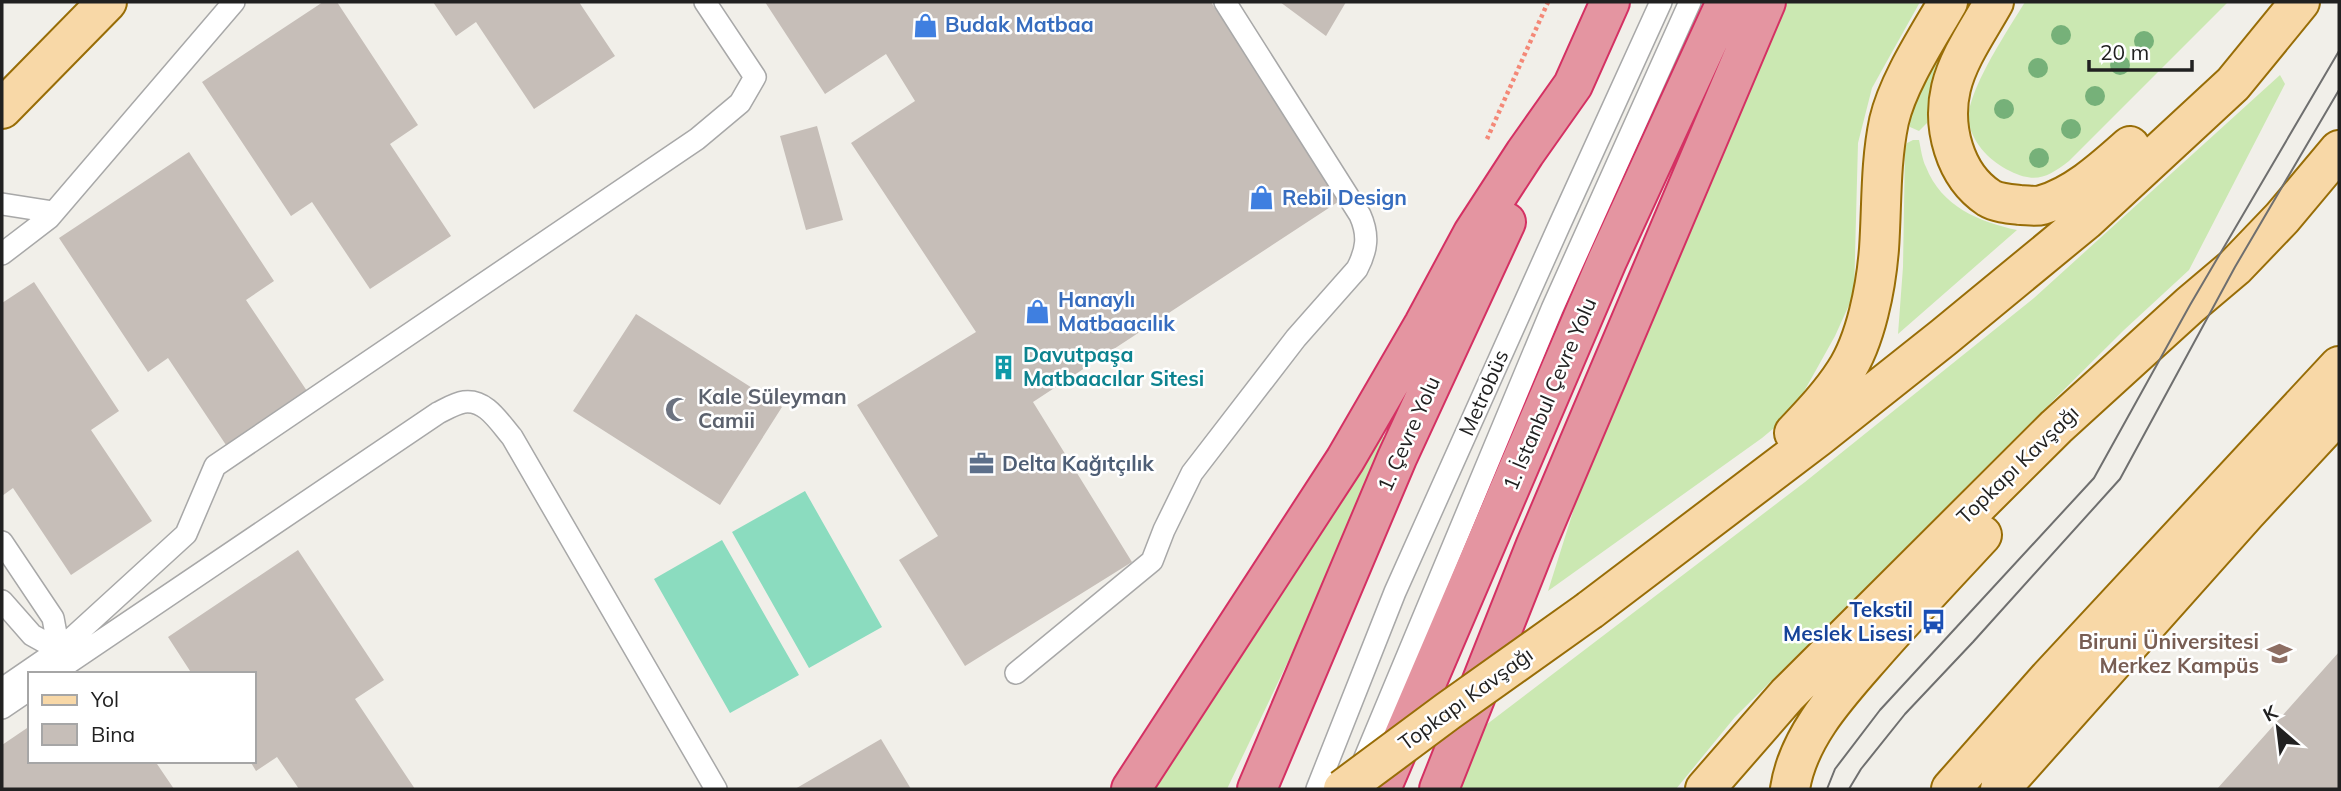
<svg xmlns="http://www.w3.org/2000/svg" width="2341" height="791" viewBox="0 0 2341 791" font-family="Mulish,sans-serif">
<style>
.grass{fill:#cbe8b2}
.pitch{fill:#8bdcbf}
.building{fill:#c6beb8}
.lines{fill:none;stroke-linecap:round;stroke-linejoin:round}
.lane-casing{stroke:#a8a8a8;stroke-width:24}
.primary-casing{stroke:#986d07;stroke-width:42}
.highway-casing{stroke:#d43163;stroke-width:42}
.path{stroke:#f48877;stroke-width:4.5;stroke-dasharray:3.5 3.5;stroke-linecap:butt}
.lane{stroke:#fff;stroke-width:21}
.primary{stroke:#f8d8a7;stroke-width:38}
.highway{stroke:#e495a1;stroke-width:38}
.tram{stroke:#6f6f6f;stroke-width:2}
.primary-bridge-casing{stroke:#986d07;stroke-width:42;stroke-linecap:butt}
.primary-bridge{stroke:#f8d8a7;stroke-width:38}
.tree{fill:#76b179}
.labels{text-anchor:middle;stroke-width:5;stroke-linejoin:round;paint-order:stroke}
.shop-label{font-size:21px;font-weight:bold;fill:#366cbe;stroke:#fff;text-anchor:start}
.culture-label{font-size:21px;font-weight:bold;fill:#0d838f;stroke:#fff;text-anchor:start}
.street-label{font-size:21px;fill:#212121;stroke:#fff}
.worship-label{font-size:21px;font-weight:bold;fill:#5b616d;stroke:#fff;text-anchor:start}
.service-label{font-size:21px;font-weight:bold;fill:#4e5e75;stroke:#fff;text-anchor:start}
.transit-label{font-size:21px;font-weight:bold;fill:#164399;stroke:#fff;text-anchor:end}
.education-label{font-size:21px;font-weight:bold;fill:#785e54;stroke:#fff;text-anchor:end}
</style>
<rect width="100%" height="100%" fill="#f1efe9"/>
<!-- grass -->
<path class="grass" d="M1786 2H1920L1872 88 1858 143 1854 294 1835 336 1792 413 1762 438 1548 591 1589 461 1733 118Z
M1963 2H1978L1931 99 1927 123 1919 131 1910 127 1908 122 1918 83Z
M2025 2H2228L2069 161C2048 177 2036 184 2010 171 1991 162 1974 145 1969 124 1963 96 2010 27 2025 2Z
M2280 75 2285 84 2189 270 2124 330 1735 717 1676 789H1457L1478 731 1805 482 2034 298Z
M1913 140H1919C1921 149 1922 159 1926 167 1941 206 1979 222 2017 230L1898 334 1903 267 1905 148 1907 143Z
M1382 436 1386 438 1304 628 1227 789H1153Z"/>
<!-- pitch -->
<path class="pitch" d="M805 491 882 627 809 668 732 532Z
M722 540 799 675 730 713 654 579Z"/>
<!-- building -->
<path class="building" d="M323 2H337L418 125 390 144 451 236 370 289 312 202 291 216 202 82Z
M433 2H579L615 56 534 109 476 22 456 36Z
M765 2H1211L1341 200 1033 402 1132 562 965 666 899 560 938 536 857 405 976 332 851 143 915 101 886 54 825 94Z
M1280 2H1346L1326 36Z
M817 126 843 220 806 230 780 136Z
M189 152 274 281 246 300 307 391 226 445 168 358 148 372 59 238Z
M34 282 119 411 91 430 152 521 71 575 13 488 2 496V303Z
M636 314 782 407 720 505 573 411Z
M298 550 384 680 355 699 415 789H299L277 757 256 771 250 761H254V674H192L168 637Z
M2339 652V789H2217Z
M30 726V761H155L174 789H2V745Z
M881 739 911 789H795Z"/>
<g class="lines">
<defs>
<path id="lane" d="M2 204 53 212
M2 254 49 218 234 2
M2 542 53 618 59 650 32 635 2 601
M1016 673 1152 561 1164 530 1192 473 1296 338 1357 269C1367 250 1369 235 1360 215L1225 2
M52 674 438 413C446 409 456 403 464 402 486 399 499 422 512 437L716 789
M2 689 59 650 186 534 215 466 697 139 740 103 755 77 705 2
M2 708 30 689
M1359 772 1552 309 1690 2
M1317 789 1395 592 1559 226 1661 2"/>
<path id="primary" d="M1994 2C1979 29 1958 58 1951 88 1942 126 1954 175 1989 198 1997 203 2011 204 2020 205 2027 205 2035 207 2042 205 2076 195 2104 169 2130 146
M2 109 107 2
M1794 433C1812 414 1831 394 1845 372 1866 340 1876 287 1879 249 1882 206 1880 164 1889 121 1898 82 1928 37 1948 2
M1590 610 1818 437 1944 337 2086 220 2233 84 2300 2
M1705 789 1787 695 2056 427 2190 305 2235 267 2282 218 2339 150
M1790 789C1798 736 1839 693 1873 654 1908 614 1945 575 1982 535
M1951 789 2049 678 2339 366
M2000 789 2246 513 2339 413"/>
<path id="highway" d="M1131 789 1345 460 1424 324 1473 233 1525 153 1573 85 1610 2
M1257 789 1397 458 1506 222
M1381 789 1607 261 1726 2
M1439 789 1535 547 1766 2"/>
</defs>
<!-- lane casing -->
<use href="#lane" class="lane-casing"/>
<!-- primary casing -->
<use href="#primary" class="primary-casing"/>
<!-- highway casing -->
<use href="#highway" class="highway-casing"/>
<!-- path -->
<path class="path" d="M1487 139 1548 2"/>
<!-- lane -->
<use href="#lane" class="lane"/>
<!-- primary -->
<use href="#primary" class="primary"/>
<!-- highway -->
<use href="#highway" class="highway"/>
<!-- tram -->
<path class="tram" d="M1827 789 1835 769 1880 710 2094 478 2190 305 2339 51
M1849 789 1861 769 1905 714 1973 642 2120 479 2235 267 2339 90"/>
<defs>
<path id="primary-bridge" d="M1343 789 1448 711 1590 610"/>
</defs>
<!-- primary-bridge casing -->
<use href="#primary-bridge" class="primary-bridge-casing"/>
<!-- primary-bridge -->
<use href="#primary-bridge" class="primary-bridge"/>
</g>
<!-- trees -->
<g class="tree">
<circle cx="2061" cy="35" r="10"/>
<circle cx="2144" cy="41" r="10"/>
<circle cx="2120" cy="65" r="10"/>
<circle cx="2038" cy="68" r="10"/>
<circle cx="2095" cy="96" r="10"/>
<circle cx="2004" cy="109" r="10"/>
<circle cx="2071" cy="129" r="10"/>
<circle cx="2039" cy="158" r="10"/>
</g>
<!-- icons -->
<defs>
<symbol id="shop-bare" viewBox="-9 -9 18 18"><path d="M-5-2.5h2.3a2.7 3.5 0 0 1 5.4 0H5L5.5 6h-11ZM-1.5-2.5h3a1.5 2.3 0 0 0-3 0Z" fill="#3f7fe0" stroke="#fff" stroke-width="2.5" paint-order="stroke"/></symbol>
<symbol id="building-bare" viewBox="-9 -9 18 18"><path d="M-4-6H4V6H1V3H-1V6H-4ZM-2.5-4.3h1.7v1.8h-1.7ZM.8-4.3h1.7v1.8H.8ZM-2.5-1h1.7V.8h-1.7ZM.8-1h1.7V.8H.8Z" fill="#0f9aa8" stroke="#fff" stroke-width="2.5" paint-order="stroke"/></symbol>
<symbol id="mosque-bare" viewBox="-9 -9 18 18"><path d="M3.5-4.9A6 6 0 1 0 3.5 4.9A5 5 0 1 1 3.5-4.9Z" fill="#6b7280" stroke="#fff" stroke-width="2.5" paint-order="stroke"/></symbol>
<symbol id="office-bare" viewBox="-9 -9 18 18"><path d="M-6-3h4V-5.5h4V-3h4V5H-6ZM-1-4.5V-3h2v-1.5ZM-6 0V1H6V0Z" fill="#5c6f8a" stroke="#fff" stroke-width="2.5" paint-order="stroke"/></symbol>
<symbol id="bus-bare" viewBox="-9 -9 18 18"><path d="M-5-6H5V4H4V6H2V4H-2V6H-4V4H-5ZM-3.5-4V0h7V-4ZM-3.5 1.2v1.5H-2V1.2ZM2 1.2v1.5H3.5V1.2Z" fill="#1a4fb4" stroke="#fff" stroke-width="2.5" paint-order="stroke"/></symbol>
<symbol id="university-bare" viewBox="-9 -9 18 18"><path d="M0-5L7-2L0 1L-7-2ZM-4 1L0 2.5L4 1V4Q0 6-4 4Z" fill="#8d6e63" stroke="#fff" stroke-width="2.5" paint-order="stroke"/></symbol>
</defs>
<g fill-rule="evenodd">
<use href="#shop-bare" x="908" y="8" width="35" height="35"/>
<use href="#shop-bare" x="1244" y="180" width="35" height="35"/>
<use href="#shop-bare" x="1020" y="294" width="35" height="35"/>
<use href="#building-bare" x="986" y="350" width="35" height="35"/>
<use href="#mosque-bare" x="660" y="392" width="35" height="35"/>
<use href="#office-bare" x="964" y="446" width="35" height="35"/>
<use href="#bus-bare" x="1916" y="604" width="35" height="35"/>
<use href="#university-bare" x="2262" y="636" width="35" height="35"/>
</g>
<g class="labels">
<!-- shop labels -->
<g class="shop-label">
<text x="945" y="32">Budak Matbaa</text>
<text x="1282" y="205">Rebil Design</text>
<text x="1058" y="307">Hanaylı<tspan x="1058" dy="24">Matbaacılık</tspan></text>
</g>
<!-- culture labels -->
<g class="culture-label">
<text x="1023" y="362">Davutpaşa<tspan x="1023" dy="24">Matbaacılar Sitesi</tspan></text>
</g>
<!-- street labels -->
<g class="street-label">
<text transform="translate(1484 393) rotate(-66)" y="7">Metrobüs</text>
<text transform="translate(1550 394) rotate(-67)" y="7">1. İstanbul Çevre Yolu</text>
<text transform="translate(1409 434) rotate(-66)" y="7">1. Çevre Yolu</text>
<text transform="translate(2018 465) rotate(-44)" y="7">Topkapı Kavşağı</text>
<text transform="translate(1466 699) rotate(-36)" y="7">Topkapı Kavşağı</text>
</g>
<!-- worship labels -->
<g class="worship-label">
<text x="698" y="404">Kale Süleyman<tspan x="698" dy="24">Camii</tspan></text>
</g>
<!-- service labels -->
<g class="service-label">
<text x="1002" y="471">Delta Kağıtçılık</text>
</g>
<!-- transit labels -->
<g class="transit-label">
<text x="1913" y="617">Tekstil<tspan x="1913" dy="24">Meslek Lisesi</tspan></text>
</g>
<!-- education labels -->
<g class="education-label">
<text x="2259" y="649">Biruni Üniversitesi<tspan x="2259" dy="24">Merkez Kampüs</tspan></text>
</g>
</g>
<!-- border -->
<rect width="2341" height="791" fill="none" stroke="#212121" stroke-width="7"/>
<!-- legend -->
<rect x="28" y="672" width="228" height="91" fill="#ffffff" stroke="#a6a6a6" stroke-width="2"/>
<rect x="42" y="695" width="35" height="10" fill="#f8d8a7" stroke="#a6a6a6" stroke-width="2"/>
<text x="91" y="707" font-size="21" fill="#212121">Yol</text>
<rect x="42" y="724" width="35" height="21" fill="#c6beb8" stroke="#a6a6a6" stroke-width="2"/>
<text x="91" y="742" font-size="21" fill="#212121">Bina</text>
<!-- north arrow -->
<g transform="translate(2278 728) rotate(332)" stroke="#ffffff" stroke-width="5" paint-order="stroke">
<path d="M0-5L12 26L0 18L-12 26Z" fill="#212121"/>
<text y="-10" font-size="19" font-weight="bold" text-anchor="middle" fill="#212121">K</text>
</g>
<!-- scale -->
<path d="M2089 60v10h103v-10" fill="none" stroke="#212121" stroke-width="3.5"/>
<text x="2100" y="60" font-size="21" fill="#212121" stroke="#ffffff" stroke-width="5" paint-order="stroke">20 m</text>
</svg>
